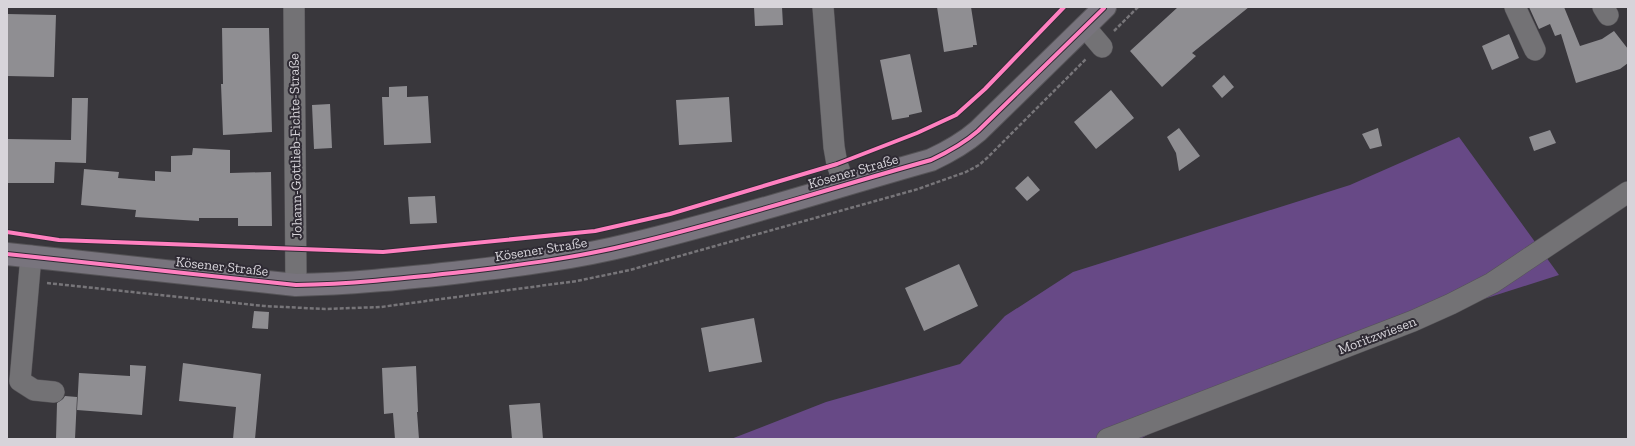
<svg xmlns="http://www.w3.org/2000/svg" width="1635" height="446" viewBox="0 0 1635 446" font-family="'Zilla Slab',serif">
<style>
.forest{fill:#674986}
.building{fill:#8f8e92}
.lines{fill:none;stroke-linecap:round;stroke-linejoin:round}
.minor-casing{stroke:#555357;stroke-width:22}
.major-casing{stroke:#555357;stroke-width:24}
.path{stroke:#777579;stroke-width:2.5;stroke-dasharray:4 2;stroke-linecap:butt}
.minor{stroke:#737275;stroke-width:21}
.major{stroke:#78747d;stroke-width:22}
.cycleway-casing{stroke:#2f2b34;stroke-width:6}
.cycleway{stroke:#ff80c0;stroke-width:4}
.labels{text-anchor:middle;stroke-width:4;stroke-linejoin:round;paint-order:stroke}
.street-label{font-size:14px;fill:#d7d4da;stroke:#2f2b34}
</style>
<rect width="100%" height="100%" fill="#39373c"/>
<!-- forest -->
<path class="forest" d="M1459 137 1559 275 1462 306 1183 416 1140 439H731L826 402 960 364 1005 316 1073 272 1350 185Z"/>
<!-- building -->
<path class="building" d="M754 7H782L783 25 755 26Z
M937 7H971L977 45H973V47L944 52Z
M1178 7H1249L1192 53 1196 56 1162 87 1130 51Z
M1529 7H1564L1580 46 1602 39 1614 31 1628 49V63L1620 69 1576 83 1561 34 1555 36 1550 24 1539 29Z
M7 14 56 15 54 77 7 76Z
M222 28H269L272 132 223 135 221 84H223Z
M1509 34 1519 58 1492 70 1482 46Z
M910 54 922 112 909 115V117L892 120 880 60Z
M1224 75 1234 87 1222 98 1212 86Z
M407 86V97L428 96 431 143 384 145 382 97H389V87Z
M1111 90 1134 118 1096 149 1074 122Z
M729 97 732 142 679 145 676 100Z
M72 98H88L86 163 55 162 54 183H7V139L71 140Z
M330 104 332 148 314 149 312 105Z
M1179 128 1200 156 1179 171 1176 153 1167 137Z
M1378 128 1382 146 1370 149 1362 134Z
M1550 130 1556 143 1534 151 1529 137Z
M193 148 230 150V173L271 172 272 226H238V218H199V221L135 217 136 210 81 205 84 169 119 172 118 178 155 181V171L171 172V156L192 155Z
M1028 176 1040 190 1027 201 1015 188Z
M435 196 437 223 410 224 408 197Z
M959 264 978 306 924 331 905 288Z
M254 311 269 312 268 329 252 328Z
M754 318 762 362 709 372 701 328Z
M183 363 261 374 255 439H233L236 407 179 401Z
M130 365 146 366 142 415 77 410 79 373 130 376Z
M416 366 418 412H417L419 439H395L393 413 384 414 382 368Z
M65 396 77 397 75 439H56L57 403 63 399Z
M540 403 543 439H512L509 405Z"/>
<g class="lines">
<defs>
<path id="minor" d="M294 7 296 285
M823 7 834 147 837 164 845 185
M1515 7 1535 50
M1603 7 1608 15
M1085 27 1102 47
M31 256 20 381 34 390 54 392
M1107 439 1413 321 1451 304 1492 283 1628 192"/>
<path id="major" d="M7 254 296 285C352 284 406 278 462 272 519 265 576 258 632 244 733 220 831 188 931 160 948 152 963 144 978 131L1105 7"/>
</defs>
<!-- minor casing -->
<use href="#minor" class="minor-casing"/>
<!-- major casing -->
<use href="#major" class="major-casing"/>
<!-- path -->
<path class="path" d="M1114 31 1138 7
M47 283 264 306 325 309 381 307 577 281 630 270 918 189 966 172 979 165 987 158 1086 59"/>
<!-- minor -->
<use href="#minor" class="minor"/>
<!-- major -->
<use href="#major" class="major"/>
<defs>
<path id="cycleway" d="M7 232 59 240 383 252 595 231 670 214 837 164 917 133 956 115 985 89 1064 7
M7 254 296 285C352 284 406 278 462 272 519 265 576 258 632 244 733 220 831 188 931 160 948 152 963 144 978 131L1104 8"/>
</defs>
<!-- cycleway casing -->
<use href="#cycleway" class="cycleway-casing"/>
<!-- cycleway -->
<use href="#cycleway" class="cycleway"/>
</g>
<g class="labels">
<!-- street labels -->
<g class="street-label">
<text transform="translate(295 146) rotate(-91)" y="5">Johann-Gottlieb-Fichte-Straße</text>
<text transform="translate(853 171) rotate(-16)" y="5">Kösener Straße</text>
<text transform="translate(541 249) rotate(-9)" y="5">Kösener Straße</text>
<text transform="translate(222 266) rotate(6)" y="5">Kösener Straße</text>
<text transform="translate(1377 335) rotate(-21)" y="5">Moritzwiesen</text>
</g>
</g>
<!-- border -->
<rect width="1635" height="446" fill="none" stroke="#d7d4da" stroke-width="16"/>
</svg>
